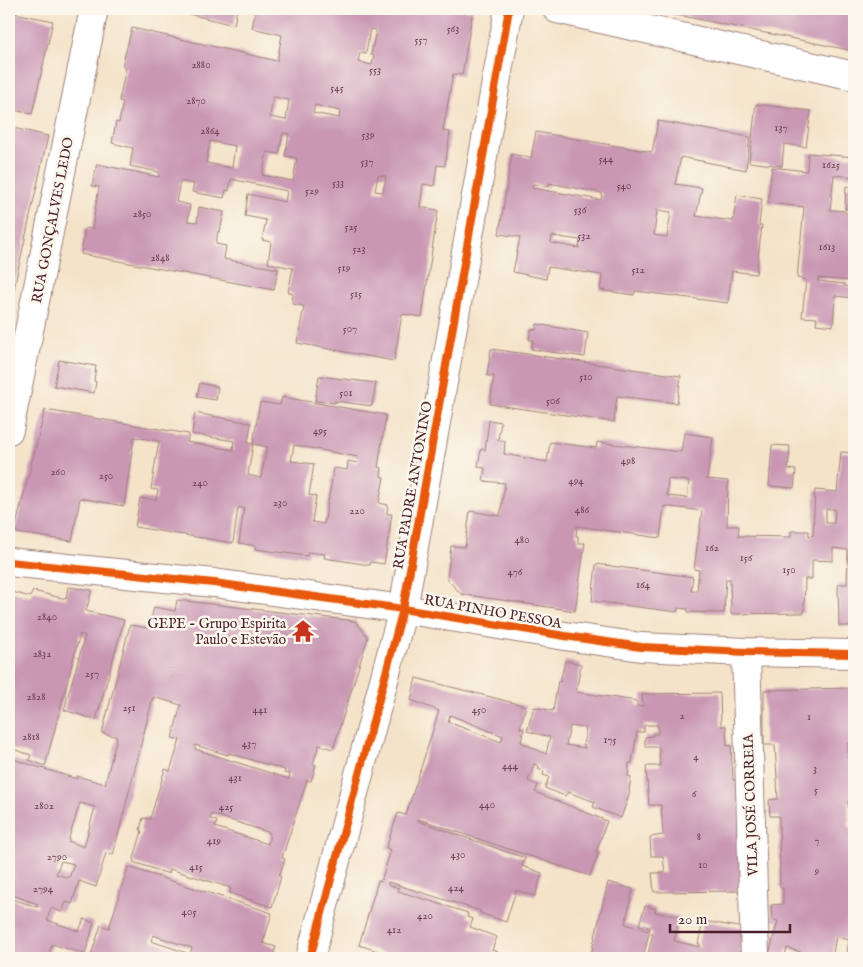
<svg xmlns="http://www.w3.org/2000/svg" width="863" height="967" viewBox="0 0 863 967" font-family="'IM FELL English',serif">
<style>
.building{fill:#c997b4;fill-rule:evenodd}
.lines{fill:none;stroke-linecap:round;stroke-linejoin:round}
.minor-casing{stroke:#9f817a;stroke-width:30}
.minor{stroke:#fff;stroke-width:28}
.cycleway-casing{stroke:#fbf7ec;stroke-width:11}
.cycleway{stroke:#e8590c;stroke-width:8}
.labels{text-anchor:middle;stroke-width:5;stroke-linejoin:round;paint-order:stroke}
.number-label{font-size:11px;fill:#6a3d4d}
.street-label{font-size:14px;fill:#4a1f2b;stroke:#fbf7ec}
.poi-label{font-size:14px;fill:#4a1f2b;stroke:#fbf7ec;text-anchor:end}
</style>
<rect width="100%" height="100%" fill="#fbf7ec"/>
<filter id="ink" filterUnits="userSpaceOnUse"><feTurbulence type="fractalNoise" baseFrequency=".02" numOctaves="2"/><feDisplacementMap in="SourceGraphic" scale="10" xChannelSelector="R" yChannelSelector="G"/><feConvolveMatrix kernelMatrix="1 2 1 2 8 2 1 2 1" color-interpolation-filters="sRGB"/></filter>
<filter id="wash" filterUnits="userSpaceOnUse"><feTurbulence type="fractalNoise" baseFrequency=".0096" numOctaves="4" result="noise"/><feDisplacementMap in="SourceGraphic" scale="20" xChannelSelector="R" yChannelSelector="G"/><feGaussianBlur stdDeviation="1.12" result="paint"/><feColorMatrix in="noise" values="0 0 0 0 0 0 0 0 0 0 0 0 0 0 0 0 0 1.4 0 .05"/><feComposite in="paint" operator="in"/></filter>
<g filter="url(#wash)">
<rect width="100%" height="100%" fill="#f4e3c9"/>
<g id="blocks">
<!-- building -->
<path class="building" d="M168 9H237L234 25Z
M256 9 473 10 462 75 453 74 443 131 450 132 445 166 437 165 434 186 423 184 420 207 438 210 422 317 402 314 394 361 297 343 304 306 292 304 293 294 288 292 293 268 268 263 271 242 262 240 266 220 245 216 248 194 285 202 287 191 231 179 229 191 226 190 224 198 192 192 194 184 180 181 176 202 190 205 188 221 197 222 199 207 224 212 220 232 218 231 216 244 226 246 224 259 278 269 274 290 81 254 85 228 92 229 99 187 92 186 97 164 159 177V172L130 166 133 148 112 143 116 122 119 123 123 102 119 101 126 67 122 66 132 28 277 61 282 35 252 28ZM370 29 376 30 371 55 374 56 372 65 358 62 360 53 366 54ZM273 97 289 100 286 120 270 117ZM315 105 340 111 339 118 313 113ZM283 133 289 134 285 156 297 158 293 181 262 175 267 152 279 154ZM210 141 235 146 232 168 206 163ZM378 175 386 176 383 192 375 191Z
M653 9H854V51L653 10Z
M9 12 53 21 32 114 9 109Z
M756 104 811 111 806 147 784 144 782 166 749 162Z
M658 121 750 137 746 170 681 157 675 184 702 188 696 216 733 221 737 195 762 199 759 225H762L756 274 732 271 728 303 635 291 634 295 600 290 602 275 548 267 546 279 513 272 520 237 499 234 512 154 531 158 536 132 652 152ZM549 183 602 193 601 200 532 188 533 184 549 187ZM657 210 671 212 667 237 654 235ZM552 236 580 240 579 248 551 243Z
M9 127 48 136 10 306 9 305Z
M808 153 854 157V177L834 175 830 210 845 211V213L854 214V281L818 278V281L845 284 844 286 854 287V298L835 296 833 326 816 324 817 318 802 317 806 280 797 278 804 207 768 203 772 167 807 171Z
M846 186 854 187V209H845Z
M537 324 588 333 585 357 531 349 533 340H529L531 329 536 330Z
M491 349 681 376 677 403 617 396 614 422 490 404 494 376H487Z
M59 360 96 366 94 381 96 382 94 393 54 386Z
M319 376 376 383 372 406 335 401V403L315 401Z
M200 383 218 387 216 400 197 397Z
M282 397 386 415 378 467 382 468 381 476 384 477 379 503 388 505 387 514H392L384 564 371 562 370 565 324 558 325 554 308 552 307 556 255 549 256 546 239 543 244 508H238L233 543 135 527 140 498 156 500 158 490 151 489 159 441 134 437 124 506 80 498 72 541 17 533 15 529 45 410 189 434 187 442 233 450 234 441 192 434 195 413 251 423 248 443 253 444 248 475 261 478 267 447 253 444 260 402 280 405ZM294 445 358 457 357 463 348 461 347 470 334 468 324 524 312 522 316 496 309 495 314 464 291 461Z
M489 420 501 422 498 440 505 441 504 454 547 462 550 442 596 448 597 442 681 452 684 433 713 437 707 479 728 481 727 526H739L738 536 791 537V531H809V536L813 535 815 490 837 492 841 452 854 453V626H839L838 584H847L848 550 833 548V561L812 560V579H805L804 613 731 614 730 579H726L724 613 688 612V609L678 608 677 612 592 601 596 564 693 577 691 591H697L699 570 694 569 702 511 664 506 660 538 577 526 576 536H578V543H585L575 611 461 594 447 579 451 546 465 547 470 511 500 516 505 483 483 481 485 468 478 467 481 449 485 450ZM668 479 689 481 687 498 667 496ZM826 509H835L834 523H826Z
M772 445 790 446 788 469 796 470 794 488 769 486Z
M68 587 92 590 86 611 124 620 96 720 64 710 85 636 80 634 45 766 29 760 31 755 9 748V591L30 597 33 591 66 599Z
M177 600 355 621 368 637 333 749 319 745 313 764 316 765 311 781 307 780 282 858 285 859 279 876 281 877 272 907 230 893 231 888 170 869 169 874 133 862 142 831 140 830 143 818 150 819 165 769 170 771 180 740 172 738 181 705 153 697 113 855 106 853 96 887 79 881 72 904 66 902 62 912 51 908 47 920 79 931 84 919 94 923 85 954 52 944 48 958H9V898L37 907 38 904 9 894V758L77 779V776L105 784 117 737 102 733 130 625 149 628 154 607 175 611ZM195 745 228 755 229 753 285 770 284 773 290 774 289 779 195 749ZM80 803 95 807 84 847 68 841ZM212 814 270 833 268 844 215 827 217 821 210 819ZM61 861 74 864 69 878 56 874Z
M565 661 581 664 576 692 637 701V706H643L642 694 720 693 721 726H726L727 746 731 745 733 780H739L742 891 654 892 652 873H665L663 856H651L650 837 663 835 661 805H649L646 766H660L659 747H645V737L653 736 652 734H658V725H644V732H637L632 763H629L628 776 631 777 629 791 630 792 621 818 593 807 595 802 568 792 565 796 545 788 549 777 543 775 544 771 538 769 539 766 534 764 528 781 538 785 535 792 607 821 596 852H599L590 876 418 819V821L525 858 522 866 542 873 535 896 516 890 506 922 480 913 481 911 388 882V885L399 888 398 891 468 913 467 917 473 919 470 927 497 937 492 950 498 952 496 958H399L359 945 378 881 381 882 391 850 386 848 398 813 406 815 439 711 411 700 416 678 526 706 520 728 524 729 521 742 546 754 550 737 527 731 534 707 553 711 558 681 560 682ZM450 715 503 736 501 742 448 722ZM570 726 586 728 583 745 585 746V748L566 745Z
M854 688V743H848V757H854V800L848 801 849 828H854V892H850V915H854V958H852V952H847L849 940 836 937 832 958H821L787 948 784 958H768L778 921 772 920 771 905 783 904V888H780L779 816H770L769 800 778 799 777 779 775 745H764V690Z
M128 867 272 913 263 943 276 947 272 958H90L101 925 109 928ZM153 935 192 948 190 954 151 941Z
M608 882 633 889 625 924 649 931 650 928 639 925 645 906 656 909 655 912 680 917 674 941 700 947V944H698L703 921 744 928 740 952 744 953 743 958H647L653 933H649L643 958H590Z"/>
</g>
</g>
<g filter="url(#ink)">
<use href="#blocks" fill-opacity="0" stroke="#9f817a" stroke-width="1"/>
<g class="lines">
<defs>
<path id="minor" d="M557 9 854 76
M9 430 94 9
M9 562 214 583 403 609 565 636 641 647 746 652 854 654
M746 652 755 958
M310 958 403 609 509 9"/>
</defs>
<!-- minor casing -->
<use href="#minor" class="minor-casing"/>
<!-- minor -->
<use href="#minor" class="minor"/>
<defs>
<path id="cycleway" d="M9 562 214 583 403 609 565 636 641 647 746 652 854 654
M310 958 403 609 509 9"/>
</defs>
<!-- cycleway casing -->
<use href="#cycleway" class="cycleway-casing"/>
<!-- cycleway -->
<use href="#cycleway" class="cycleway"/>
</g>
</g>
<!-- icons -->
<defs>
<symbol id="temple-bare" viewBox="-9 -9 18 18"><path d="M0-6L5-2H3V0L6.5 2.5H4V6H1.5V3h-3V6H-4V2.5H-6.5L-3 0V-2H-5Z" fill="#c8321e" stroke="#fbf7ec" stroke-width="2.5" paint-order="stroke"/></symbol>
</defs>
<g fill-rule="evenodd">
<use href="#temple-bare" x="287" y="615" width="32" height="32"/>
</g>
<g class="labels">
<!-- number labels -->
<g class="number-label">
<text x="453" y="32">563</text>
<text x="421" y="43">557</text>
<text x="201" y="68">2880</text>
<text x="375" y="73">553</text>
<text x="337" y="91">545</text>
<text x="196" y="104">2870</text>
<text x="781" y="131">137</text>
<text x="210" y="134">2864</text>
<text x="368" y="138">539</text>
<text x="606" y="162">544</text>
<text x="367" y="165">537</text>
<text x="831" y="168">1625</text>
<text x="338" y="186">533</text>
<text x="624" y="189">540</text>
<text x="312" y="194">529</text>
<text x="580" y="213">536</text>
<text x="142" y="217">2850</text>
<text x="351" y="230">525</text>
<text x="584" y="239">532</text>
<text x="827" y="250">1613</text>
<text x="359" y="252">523</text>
<text x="160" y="261">2848</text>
<text x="344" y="271">519</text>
<text x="638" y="273">512</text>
<text x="356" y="297">515</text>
<text x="350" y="332">507</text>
<text x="586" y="380">510</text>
<text x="346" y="396">501</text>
<text x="553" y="404">506</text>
<text x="320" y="434">495</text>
<text x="628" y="464">498</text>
<text x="58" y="475">260</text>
<text x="106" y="479">250</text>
<text x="576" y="484">494</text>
<text x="200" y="486">240</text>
<text x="280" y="506">230</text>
<text x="582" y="513">486</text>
<text x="357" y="514">220</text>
<text x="522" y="543">480</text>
<text x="712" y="551">162</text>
<text x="746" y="561">156</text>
<text x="789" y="573">150</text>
<text x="515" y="575">476</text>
<text x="643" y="588">164</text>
<text x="47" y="620">2840</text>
<text x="42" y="657">2832</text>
<text x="92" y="677">257</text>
<text x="36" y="700">2828</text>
<text x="129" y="711">251</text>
<text x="260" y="713">441</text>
<text x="479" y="713">450</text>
<text x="682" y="719">2</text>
<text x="809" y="720">1</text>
<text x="31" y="740">2818</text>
<text x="610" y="743">175</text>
<text x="249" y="747">437</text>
<text x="696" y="760">4</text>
<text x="510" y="769">444</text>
<text x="815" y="772">3</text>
<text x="235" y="781">431</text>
<text x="816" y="793">5</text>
<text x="694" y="797">6</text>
<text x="487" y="808">440</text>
<text x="44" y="809">2802</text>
<text x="226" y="810">425</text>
<text x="699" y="840">8</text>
<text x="214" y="844">419</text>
<text x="817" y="844">7</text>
<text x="458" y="858">430</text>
<text x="57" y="860">2790</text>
<text x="703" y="868">10</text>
<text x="196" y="870">415</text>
<text x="817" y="874">9</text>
<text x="456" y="891">424</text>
<text x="43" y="892">2794</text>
<text x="189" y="915">405</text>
<text x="425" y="919">420</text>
<text x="394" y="933">412</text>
</g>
<!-- street labels -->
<g class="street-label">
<text transform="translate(52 220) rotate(-79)" y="5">RUA GONÇALVES LEDO</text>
<text transform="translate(412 485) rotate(-80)" y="5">RUA PADRE ANTONINO</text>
<text transform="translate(493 611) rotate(10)" y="5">RUA PINHO PESSOA</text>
<text transform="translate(750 805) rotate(-92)" y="5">VILA JOSÉ CORREIA</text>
</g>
<!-- poi labels -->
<g class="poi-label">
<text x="286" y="628">GEPE - Grupo Espirita<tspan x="286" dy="16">Paulo e Estevão</tspan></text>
</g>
</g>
<!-- margin -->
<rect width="863" height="967" fill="none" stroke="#fbf7ec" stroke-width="30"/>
<!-- scale -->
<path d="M670 924v8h120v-8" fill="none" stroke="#4a1f2b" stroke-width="2.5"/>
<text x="678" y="924" font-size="15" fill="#4a1f2b" stroke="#fbf7ec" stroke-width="4" paint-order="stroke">20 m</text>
</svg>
